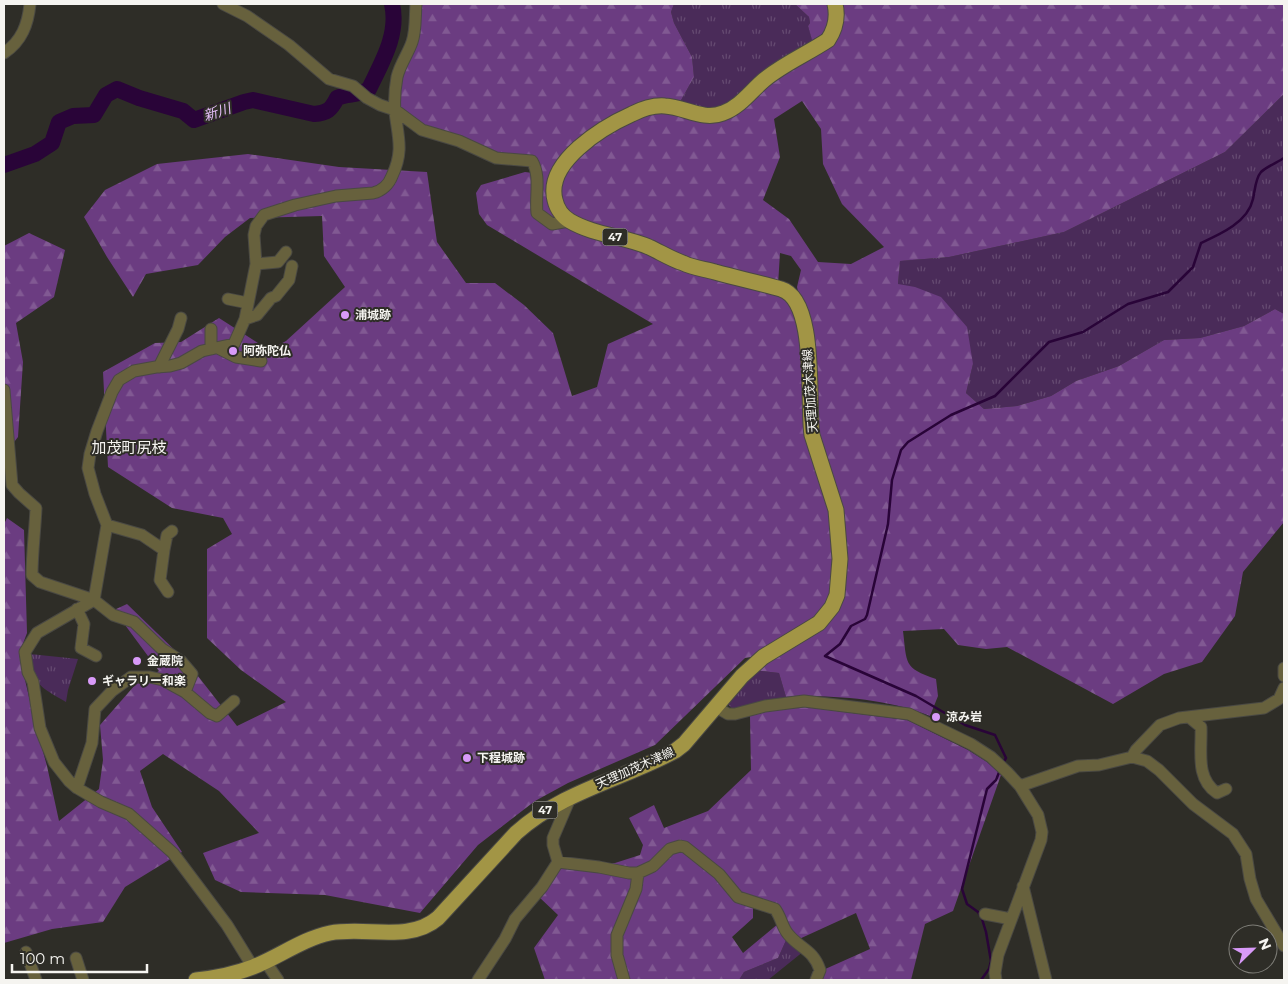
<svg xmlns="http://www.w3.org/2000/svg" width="1288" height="984" viewBox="0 0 1288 984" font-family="Montserrat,'Noto Sans JP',sans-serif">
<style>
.grass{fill:url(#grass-tufts)}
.forest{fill:url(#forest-firs);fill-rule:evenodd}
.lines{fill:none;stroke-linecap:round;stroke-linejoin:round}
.stream{stroke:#290438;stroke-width:2.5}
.river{stroke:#290438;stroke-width:16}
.street-casing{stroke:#4a4943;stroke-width:13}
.primary-casing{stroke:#4a4943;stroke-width:17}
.street{stroke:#67613d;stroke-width:11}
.primary{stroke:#a29545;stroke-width:15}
.poi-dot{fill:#d89af8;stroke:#2e2d27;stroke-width:2}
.labels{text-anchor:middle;stroke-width:4;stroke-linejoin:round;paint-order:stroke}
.shield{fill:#2e2d27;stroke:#b9b8b4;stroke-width:1}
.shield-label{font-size:11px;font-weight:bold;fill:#f5f4f0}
.poi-label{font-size:12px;font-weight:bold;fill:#f5f4f0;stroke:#2e2d27;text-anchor:start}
.street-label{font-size:12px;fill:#f5f4f0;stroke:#2e2d27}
.water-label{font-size:14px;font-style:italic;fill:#e3bcf7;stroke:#2e2d27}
.quarter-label{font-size:15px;fill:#f5f4f0;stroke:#2e2d27}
</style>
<defs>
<pattern id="grass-tufts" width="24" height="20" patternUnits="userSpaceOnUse" patternTransform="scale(1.25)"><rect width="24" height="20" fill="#4a2b59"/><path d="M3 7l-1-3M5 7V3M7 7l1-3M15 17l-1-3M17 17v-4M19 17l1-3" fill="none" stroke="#654a71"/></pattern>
<pattern id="forest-firs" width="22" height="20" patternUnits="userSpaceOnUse" patternTransform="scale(1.25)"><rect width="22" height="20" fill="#6b3c81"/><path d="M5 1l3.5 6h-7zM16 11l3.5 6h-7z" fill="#815993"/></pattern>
</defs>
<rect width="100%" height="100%" fill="#2e2d27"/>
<!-- grass -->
<path class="grass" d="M674 4H795L809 17 810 23 808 26 812 39 821 37 736 100 713 110 680 102 694 77 692 57 674 23 671 12Z
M1284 94V314L1275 309 1244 326 1200 338 1164 340 1119 366 1076 381 1051 396 1017 406 984 409 966 393 973 364 898 284 900 261 949 257 1064 232 1225 152Z
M30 654 78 659 68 690 66 702C41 687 32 685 30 654Z
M755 670 779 673 786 697 761 702 734 711 727 703Z
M787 938 804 951 768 980H739L744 972 778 958Z"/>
<!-- forest -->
<path class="forest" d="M419 4H674L671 12 674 23 692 57 694 77 680 102 659 99 561 157C546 175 552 191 554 213L784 293 796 309 828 493 834 579 827 603 811 623 751 657 745 658 655 745 568 783 535 801 478 845 420 913 325 895 241 892 215 880 203 853 259 833 219 791 163 754 140 771 152 807 182 852 125 887 103 922 52 929 4 943V524L7 518 24 530 27 633 19 654 35 723 47 766 59 821 99 789 103 760 100 725 135 685 159 671 114 610 127 604 187 662 237 726 286 702 241 670 207 638V549L232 534 223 518 172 508 108 467 103 372 155 343 181 342 219 318 269 350 286 341 345 287 324 256 322 216 250 218 225 237 198 265 146 274 133 297 107 257 84 217 105 190 157 164 248 154 339 167 427 172 437 242 466 283H495L524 305 553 333 572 396 597 387 608 344 653 324 487 225 479 214 476 193 481 185 525 172 533 173 539 168 423 128 398 110 397 100Z
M795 4H829C829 25 832 30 812 40L808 26 810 23 809 17Z
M841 4H1284V94L1225 152 1064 232 949 257 900 261 898 284 915 287 941 297 967 327 973 364 966 393 984 409 1017 406 1051 396 1076 381 1119 366 1164 340 1200 338 1244 326 1275 309 1284 314V522L1243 572 1235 616 1202 662 1164 674 1113 704 1007 647 986 649 958 645 944 629 903 631C907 663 903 668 936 679L938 696 930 716C890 699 830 694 786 697L779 673 755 670 810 635 844 587 816 439 800 301 797 287 801 270 791 256 780 253 778 285 684 260 577 219 562 205V177L565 169 602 137 646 114 664 112 706 121 776 77 822 51ZM802 101 821 129 823 164 842 204 884 247 851 264 818 262 789 219 763 200 780 157 774 119Z
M29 233 65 250 54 297 16 323 23 362 18 437 4 455V246Z
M805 707 907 720 968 750 987 762 1001 775 953 911 925 924 911 980H819L823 970 870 949 856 913 797 940 780 910 745 897 686 845 637 870 600 864 615 863 640 855 643 845 629 818 654 805 664 828 708 811 751 770 750 716 769 711Z
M680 849 753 905V918L732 937 743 953 779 923 787 938 778 958 744 972 739 980H626L619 943 641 873 672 852Z
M559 867 634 877 633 888 620 919 621 980H545L534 948 558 915 538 896Z"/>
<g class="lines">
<!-- stream -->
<path class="stream" d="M1003 763 1006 758 995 735 965 725 916 696 825 656 840 644 851 626 865 619 867 615 888 524 892 480 901 450 908 442 951 415 995 396 1049 342 1083 332 1128 304 1168 292 1193 267 1201 243C1221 234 1248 222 1253 199 1255 191 1255 179 1261 172 1266 167 1278 162 1284 158
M981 980 989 969 991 961 986 932 982 919 978 912 967 904 962 889 987 789 996 780 1000 770"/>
<!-- river -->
<path class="river" d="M4 165 35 154 52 143 59 122 73 116 94 115 106 95 117 89 139 98 183 111 194 120 244 102 253 100 314 114C327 113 331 110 337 98 347 93 359 96 369 89 382 62 399 34 392 4"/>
<defs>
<path id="street" d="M223 4 247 16 289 45 329 79 353 86 367 98 380 105 395 110 422 130 459 141 496 158 532 161C541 176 535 196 537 213L552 224 569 221
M4 53C22 41 28 24 30 4
M256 264 278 262 286 252
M228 299 248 303
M245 319 257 315 271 298 276 296 289 280 292 266
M218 348 236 357 261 361
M211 349V329
M159 367 178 329 181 318
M4 390 12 485 19 493 36 508C35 531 32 553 32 575L40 582 94 600 113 615 134 622 162 649 181 661 192 674 185 692
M107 525 142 535 164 550 160 580 168 592
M164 550 167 535 172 531
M94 600 107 525 95 494 88 468 90 454 97 431 112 392 119 380 134 371 156 367 170 366 181 363 202 351 234 344 245 319 256 264 254 235 256 226 264 215 295 205 336 196 373 193C382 191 389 184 392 176 404 151 398 137 395 112 394 101 395 88 397 77 400 64 408 54 412 42 416 31 415 16 416 4
M94 600 37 633 25 652 28 672 33 682 40 728 54 762 69 781 77 788 101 802 129 814 173 853 227 925 253 967
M77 609 84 624 81 648 96 656
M1284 668V676
M716 707 728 714H735L765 706 804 701 909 714 971 744 991 757 1007 772 1020 786 1038 815 1042 832 1041 840 998 955 995 973 996 980
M1189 717 1201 727C1202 751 1195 778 1217 793L1226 789
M1132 757 1136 750 1160 725 1179 718 1264 708 1279 699 1284 688
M1020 786 1078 766 1099 765 1132 757 1147 761 1159 770 1193 804 1233 834 1246 854 1250 879 1256 899 1284 946
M77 788 92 743 95 709 112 691 131 677H150L163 680 185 692 210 713 217 716 234 701
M558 862 599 867 629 873H638L653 866 670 849 680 846 685 847 719 874 738 897 775 909C781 917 782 927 788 934 800 949 813 949 820 970L816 980
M1023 886 1046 980
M985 914 1011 919
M26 952 36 980
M76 958 83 980
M265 961 278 980
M478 980 505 939 515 919 542 887 558 862 553 845V838L571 796
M624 980 617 955V935L636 889 638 873"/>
<path id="primary" d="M196 980C215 978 235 974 253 967 279 957 302 939 330 933 366 926 409 943 438 918L516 833C563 791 621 780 675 751L684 744 742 676 763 657 819 623 832 607 837 595 840 559 836 510 812 435C807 403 818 300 781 289 759 283 737 278 715 272 705 269 693 268 683 263 671 259 660 252 649 247 623 236 594 235 570 221 563 217 557 209 555 200 545 162 603 127 632 114 642 109 653 105 665 106 685 107 703 121 723 113 740 107 751 91 764 80 783 64 807 54 828 40 836 28 838 17 835 4"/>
</defs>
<!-- street casing -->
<use href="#street" class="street-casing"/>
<!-- primary casing -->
<use href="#primary" class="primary-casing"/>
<!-- street -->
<use href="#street" class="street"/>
<!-- primary -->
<use href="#primary" class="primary"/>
</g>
<!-- markers -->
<g class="poi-dot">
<circle cx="345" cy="315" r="5"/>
<circle cx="233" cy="351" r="5"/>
<circle cx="137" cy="661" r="5"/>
<circle cx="92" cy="681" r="5"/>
<circle cx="936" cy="717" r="5"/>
<circle cx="467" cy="758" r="5"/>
</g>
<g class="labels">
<!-- shield labels -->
<g class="shield">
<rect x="602.5" y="228.5" width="25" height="17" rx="4"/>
<rect x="532.5" y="801.5" width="25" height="17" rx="4"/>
</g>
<g class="shield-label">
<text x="615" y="241">47</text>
<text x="545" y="814">47</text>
</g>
<!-- poi labels -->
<g class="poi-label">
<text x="355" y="319">浦城跡</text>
<text x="243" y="355">阿弥陀仏</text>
<text x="147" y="665">金蔵院</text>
<text x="102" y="685">ギャラリー和楽</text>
<text x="946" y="721">涼み岩</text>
<text x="477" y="762">下程城跡</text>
</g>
<!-- street labels -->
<g class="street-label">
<text transform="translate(810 391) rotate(-94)" y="4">天理加茂木津線</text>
<text transform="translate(635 768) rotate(-24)" y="4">天理加茂木津線</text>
</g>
<!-- water labels -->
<g class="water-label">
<text transform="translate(217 112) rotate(-18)" y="5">新川</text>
</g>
<!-- quarter labels -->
<g class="quarter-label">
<text x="129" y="453">加茂町尻枝</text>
</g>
</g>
<!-- border -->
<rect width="1288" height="984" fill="none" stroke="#f5f4f0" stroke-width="10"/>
<!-- north arrow -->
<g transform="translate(1253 949) rotate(67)"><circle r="24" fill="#2e2d27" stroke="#7e7d77"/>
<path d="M0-4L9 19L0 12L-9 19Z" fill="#d89af8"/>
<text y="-8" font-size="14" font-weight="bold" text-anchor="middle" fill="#f5f4f0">N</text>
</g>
<!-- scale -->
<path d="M12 964v8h135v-8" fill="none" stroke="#f5f4f0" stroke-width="2.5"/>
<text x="20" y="964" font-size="15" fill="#f5f4f0" stroke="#2e2d27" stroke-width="4" paint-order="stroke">100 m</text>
</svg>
